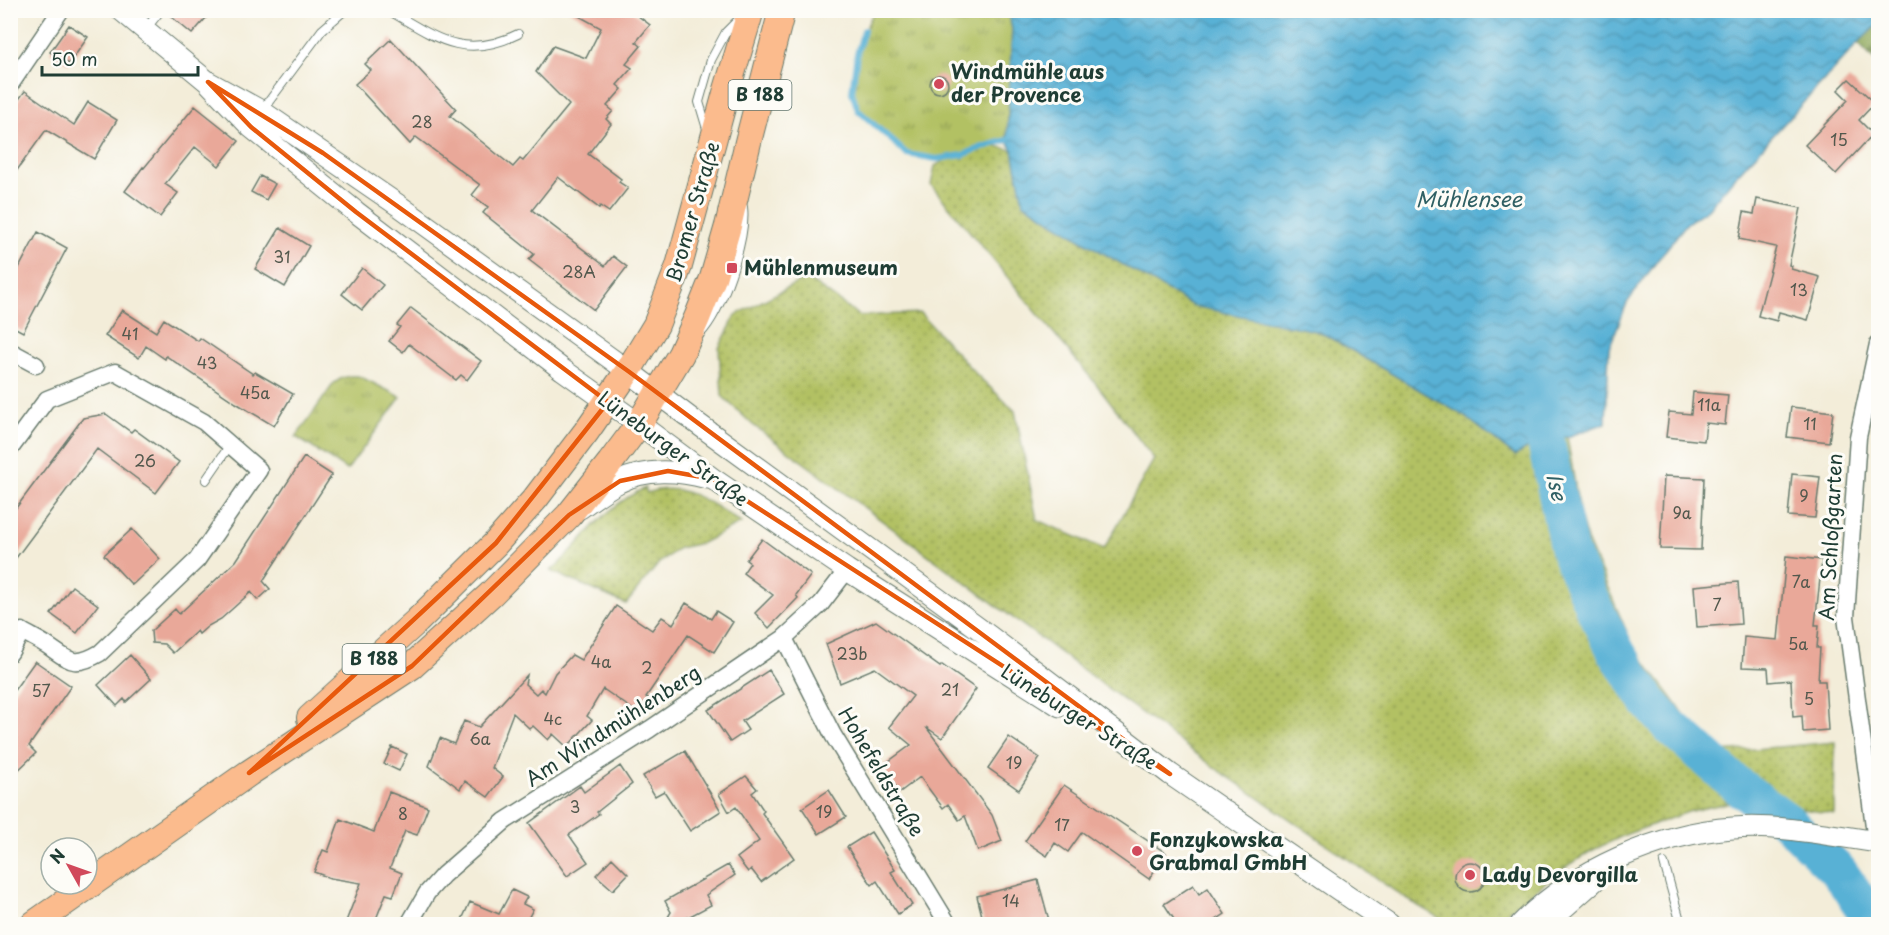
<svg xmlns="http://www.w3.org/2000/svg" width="1889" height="935" viewBox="0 0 1889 935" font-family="'Playpen Sans',sans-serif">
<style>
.grass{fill:url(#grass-dots);stroke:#687f4c;stroke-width:1.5}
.forest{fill:url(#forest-firs);stroke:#567247;stroke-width:1.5}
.park{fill:url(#park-tufts);stroke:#687f4c;stroke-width:1.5}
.water{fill:url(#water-waves);stroke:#3c7784;stroke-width:1.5}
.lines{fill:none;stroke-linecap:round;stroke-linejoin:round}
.stream{stroke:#58b1d5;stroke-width:6}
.river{stroke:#58b1d5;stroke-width:38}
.building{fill:#e9a899}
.service-casing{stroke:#697b6e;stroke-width:10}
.minor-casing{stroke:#697b6e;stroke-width:19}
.tertiary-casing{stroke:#697b6e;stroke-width:23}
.primary-casing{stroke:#697b6e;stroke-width:28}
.service{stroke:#fff;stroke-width:8}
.minor{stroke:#fff;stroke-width:16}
.tertiary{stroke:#fff;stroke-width:21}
.primary{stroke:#fbbb8d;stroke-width:26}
.marked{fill:none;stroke:#e8590c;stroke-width:4.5;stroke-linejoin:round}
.poi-dot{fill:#d1495b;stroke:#fdfcf7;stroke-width:2}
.labels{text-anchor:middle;stroke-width:6;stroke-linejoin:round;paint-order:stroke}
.number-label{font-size:16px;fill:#52584d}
.shield{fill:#fdfcf7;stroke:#62766e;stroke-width:1.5}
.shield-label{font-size:18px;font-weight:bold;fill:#1f3d34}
.poi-label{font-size:20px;font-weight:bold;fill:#1f3d34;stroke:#fdfcf7;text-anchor:start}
.street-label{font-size:20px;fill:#1f3d34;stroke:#fdfcf7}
.water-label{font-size:21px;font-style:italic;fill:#306064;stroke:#fdfcf7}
</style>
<defs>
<pattern id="grass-dots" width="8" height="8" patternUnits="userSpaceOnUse" patternTransform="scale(1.5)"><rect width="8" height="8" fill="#b2c164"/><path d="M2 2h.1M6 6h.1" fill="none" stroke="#909e53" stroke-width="1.8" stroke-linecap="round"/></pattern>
<pattern id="forest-firs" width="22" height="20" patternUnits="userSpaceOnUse" patternTransform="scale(1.5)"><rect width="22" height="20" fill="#8da75a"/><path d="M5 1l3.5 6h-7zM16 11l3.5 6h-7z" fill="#73894b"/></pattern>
<pattern id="park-tufts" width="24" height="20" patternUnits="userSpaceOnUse" patternTransform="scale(1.5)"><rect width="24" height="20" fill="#b2c164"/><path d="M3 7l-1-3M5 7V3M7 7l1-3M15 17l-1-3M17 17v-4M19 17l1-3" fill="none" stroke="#909e53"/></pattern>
<pattern id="water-waves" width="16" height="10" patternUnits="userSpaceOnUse" patternTransform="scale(1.5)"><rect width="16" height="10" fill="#58b1d5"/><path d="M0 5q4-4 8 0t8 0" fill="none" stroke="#4891ae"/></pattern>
</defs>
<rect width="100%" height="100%" fill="#fdfcf7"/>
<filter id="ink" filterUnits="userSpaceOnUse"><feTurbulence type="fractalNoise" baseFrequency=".0167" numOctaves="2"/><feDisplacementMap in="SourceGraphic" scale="12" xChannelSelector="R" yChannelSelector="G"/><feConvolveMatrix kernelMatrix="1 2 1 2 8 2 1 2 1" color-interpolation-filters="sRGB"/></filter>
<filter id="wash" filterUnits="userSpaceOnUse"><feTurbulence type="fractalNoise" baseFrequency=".008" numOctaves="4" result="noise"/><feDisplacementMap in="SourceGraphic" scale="24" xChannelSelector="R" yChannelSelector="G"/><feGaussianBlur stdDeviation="1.35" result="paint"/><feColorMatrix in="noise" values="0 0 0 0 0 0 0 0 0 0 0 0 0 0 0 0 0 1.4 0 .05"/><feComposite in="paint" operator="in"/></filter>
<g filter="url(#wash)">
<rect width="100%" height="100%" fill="#f3edd9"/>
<!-- grass -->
<path class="grass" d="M982 143 1013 150 1023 203 1088 244 1193 305 1320 332 1466 417 1515 456 1545 438 1567 437 1580 515 1587 540 1633 646 1687 718 1721 752 1835 742 1834 814 1770 804 1732 802 1691 811 1627 834 1591 851 1557 873 1499 919 1487 924H1460L1446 922 1405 898 1218 770 753 425 722 396 719 348 736 315 806 278 860 316 920 313 976 374 1015 411 1037 520 1104 549 1154 459 1101 390 931 185 935 166 968 146Z
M645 488 647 493C682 480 713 504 741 523L702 543 679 548 659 563 626 604 551 571C584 541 603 507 645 488Z"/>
<!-- forest -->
<path class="forest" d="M1878 24V64L1858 43Z"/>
<!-- park -->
<path class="park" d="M874 11H1008L1012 29 1007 140C985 148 959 160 935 159 911 158 904 152 886 137 877 129 862 119 857 108 844 79 861 36 874 11Z
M350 376H358L363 378 401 397 347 470 296 437 334 383 342 378Z"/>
<!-- water -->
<path class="water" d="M1008 11 1878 10V24L1858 43 1733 179 1708 209 1687 223 1657 261 1627 303 1609 348 1606 423 1567 437 1545 438 1515 456 1466 417 1320 332 1193 306 1088 244 1023 203 1013 150 1007 140 1012 29Z"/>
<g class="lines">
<!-- stream -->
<path class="stream" d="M864 30 857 54 852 92 858 110 907 154 937 159 963 155 980 148 1007 140"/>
<!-- river -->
<path class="river" d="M1540 387 1545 438 1569 550 1593 606 1617 653 1648 701 1671 727 1737 785 1788 822 1839 872 1875 924"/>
</g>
<g id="blocks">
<!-- building -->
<path class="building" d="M167 10H213L192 34 167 13Z
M568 10H630L650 25 636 42 641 46 626 64 632 68 617 85 622 89 607 106 613 111 606 119 611 124 588 154 621 179 619 182 628 188 609 212 600 206 599 208 558 177 532 210 605 266 613 256 627 267 594 310 529 260 534 254 483 213 488 207 472 195 480 185 416 137 410 144 355 84 371 70 365 64 391 39 456 109 450 116 513 167 520 159 523 161 569 105 536 72 553 46 586 58 601 28Z
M69 25 88 37 69 64 50 52Z
M930 84a9 9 0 1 1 18 0a9 9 0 1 1-18 0Z
M1849 79 1875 103 1859 120 1873 134 1836 174 1805 145 1848 100 1838 90Z
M25 91 74 125 88 102 117 120 94 159 46 130 10 180V111Z
M195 106 239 141 219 166 195 147 165 184 178 193 160 217 125 191 143 167 144 168Z
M260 176 275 184 266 200 251 192Z
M1757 199 1801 208 1789 265 1792 266 1791 269 1820 277 1808 320 1779 312 1777 321 1758 316 1776 247 1739 239 1744 212 1754 214Z
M280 228 309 246 285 287 255 269Z
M38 232 67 248 23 332 10 325V285Z
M362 268 383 285 362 310 342 294Z
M411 308 481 361 467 380 461 375 456 380 409 344 403 352 389 341 400 327 397 325Z
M122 310 156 332 164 319 198 341 200 338 253 374 255 372 293 394 274 426 236 403 166 356 165 359 146 346 139 358 105 336Z
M1693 392 1728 395 1725 425 1706 423 1704 441 1666 437 1669 412 1691 414Z
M1791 407 1833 412 1829 442 1787 437Z
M106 414 131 432 134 429 179 462 156 493 97 449 10 566V516L83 418Z
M304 457 332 475 263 581 270 589 258 600 251 592 221 619 208 626 199 634 197 631 173 653 164 644 152 643 151 631 175 609 179 614 236 561Z
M1792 474 1820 477 1815 518 1788 516Z
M1664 476 1704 478 1701 550 1660 549Z
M132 529 160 559 132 585 104 555Z
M762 539 811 575 796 595 798 598 769 628 755 613 773 595 743 573 750 563 746 560Z
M1786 556 1822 560 1815 625H1819L1817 648H1820L1818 681H1825L1828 730 1803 732 1802 716 1793 717 1791 680 1769 682 1768 668 1742 667 1744 637 1778 640Z
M1738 582 1741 624 1697 627 1694 586Z
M72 586 98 605 77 633 51 614Z
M686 603 711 619 716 611 733 622 714 652 688 635 646 697 648 698 638 713 603 689 587 716 592 720 567 747 553 734 548 740 533 726 530 729 513 713 492 768 503 777 488 797 465 781 460 789 429 766 440 738 454 744 464 721 479 727 527 675 525 684 536 694 541 689 545 693 555 673 572 655 581 660 616 606 652 630 662 617 673 624Z
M876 621 940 667 942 665 976 689 942 738 926 727 992 815 1002 841 978 851 965 816 959 820 948 804 943 808 920 777 900 792 881 767 911 745 889 727 913 696 875 668 840 683 826 644Z
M130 655 151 679 126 702 124 699 117 706 98 685Z
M35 661 71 686 29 746 36 753 10 778V696Z
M769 670 784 694 742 721 748 730 730 742 708 710Z
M1009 737 1040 758 1019 790 988 768Z
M392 747 407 754 399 771 384 764Z
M685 751 721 811 690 831 664 791 655 796 643 776Z
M620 766 632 784 597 812 599 814 569 835 588 862 567 876 529 823 580 786 584 792Z
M746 776 757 789 752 793 764 811 762 813 794 858 761 882 751 869 748 872 737 858 759 841 736 807 729 812 719 794Z
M1064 785 1166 853 1149 879 1082 832 1068 852 1055 843 1047 856 1025 841Z
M829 790 846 817 819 834 802 808Z
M389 792 428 807 417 835 405 831 390 868 402 873 393 896 386 894 374 924H345L361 883 330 878 314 872 323 850 328 852 340 819 374 832Z
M871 832 895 870 891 872 912 905 898 914 877 881 872 885 867 878 847 847Z
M612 858 628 874 613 890 596 875Z
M1455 877a15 15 0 1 1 30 0a15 15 0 1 1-30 0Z
M728 865 735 875 706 895 711 905 675 924H664L671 912 665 901Z
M1038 880 1050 924H984L977 896Z
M1193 885 1199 894 1208 888 1225 914 1210 924H1177L1164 904Z
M512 890 527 897 523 904 533 909 525 924H460L470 902 499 914Z"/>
</g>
</g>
<g filter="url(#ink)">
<use href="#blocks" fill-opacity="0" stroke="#697b6e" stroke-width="1.5"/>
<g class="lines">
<defs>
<path id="service" d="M388 10C435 37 463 61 518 34
M145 30 161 10
M261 112 322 30 345 10
M708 132 699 102 711 60 726 32 739 19
M700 334C722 311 747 239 743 207
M206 480 230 445
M1664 863 1681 924"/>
<path id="minor" d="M10 85 61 10
M10 351 36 365
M10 449 47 399 115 372 204 422 259 470 197 560 100 653C74 668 70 661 48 646 39 640 30 636 22 631L10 653
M784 638 833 735 948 924
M1876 841 1846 617 1858 437 1878 344
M409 924 427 893 443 875 505 821 650 729 784 638 821 604 847 570"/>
<path id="tertiary" d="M121 10 208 82 251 127 356 212 563 370 639 424 713 479 847 570 1060 706
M208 82 261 111 398 205 628 371 694 421 989 636 1170 774 1389 924
M580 508C593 499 605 489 619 482 645 468 679 470 707 478
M1521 924C1573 871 1658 833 1733 828 1780 824 1832 836 1878 842
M1548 924 1553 917 1594 881"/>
<path id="primary" d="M310 718 417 621 496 543 535 499 586 432 628 371 656 325 679 266 726 93 751 10
M34 924 249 773 412 666 491 594 569 515 610 463 639 424 681 354 697 318 713 278 728 226 748 142 782 10"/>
</defs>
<!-- service casing -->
<use href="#service" class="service-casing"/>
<!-- minor casing -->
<use href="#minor" class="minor-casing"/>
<!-- tertiary casing -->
<use href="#tertiary" class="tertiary-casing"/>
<!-- primary casing -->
<use href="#primary" class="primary-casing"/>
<!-- service -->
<use href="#service" class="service"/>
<!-- minor -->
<use href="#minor" class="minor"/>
<!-- tertiary -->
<use href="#tertiary" class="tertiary"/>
<!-- primary -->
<use href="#primary" class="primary"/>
</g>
</g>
<!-- marked area -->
<path class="marked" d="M208 82 323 153 628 371 1170 774 713 479 668 471 620 481 569 515 412 666 249 773 496 543 608 402 356 212 251 127Z"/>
<!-- markers -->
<g class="poi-dot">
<circle cx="939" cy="84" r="6"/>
<rect x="726" y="262" width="12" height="12" rx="3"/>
<circle cx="1137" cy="851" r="6"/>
<circle cx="1470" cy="875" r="6"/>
</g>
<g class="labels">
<!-- number labels -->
<g class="number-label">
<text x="422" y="128">28</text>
<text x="1839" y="146">15</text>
<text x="282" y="263">31</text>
<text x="579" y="278">28A</text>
<text x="1799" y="296">13</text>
<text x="130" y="340">41</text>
<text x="207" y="369">43</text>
<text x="255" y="399">45a</text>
<text x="1709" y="411">11a</text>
<text x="1810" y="430">11</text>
<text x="145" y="467">26</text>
<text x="1804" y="502">9</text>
<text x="1682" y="519">9a</text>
<text x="1801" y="588">7a</text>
<text x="1717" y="611">7</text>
<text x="1798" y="650">5a</text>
<text x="852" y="660">23b</text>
<text x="601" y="668">4a</text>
<text x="647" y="674">2</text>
<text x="950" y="696">21</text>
<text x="41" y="697">57</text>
<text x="1809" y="705">5</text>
<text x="553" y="725">4c</text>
<text x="480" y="745">6a</text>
<text x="1014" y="769">19</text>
<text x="575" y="813">3</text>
<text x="824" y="818">19</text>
<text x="403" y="820">8</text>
<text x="1062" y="831">17</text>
<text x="1011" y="907">14</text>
</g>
<!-- shield labels -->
<g class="shield">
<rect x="728.5" y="80" width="63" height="30" rx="4.5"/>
<rect x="342.5" y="644" width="63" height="30" rx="4.5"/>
</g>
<g class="shield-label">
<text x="760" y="101">B 188</text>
<text x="374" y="665">B 188</text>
</g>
<!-- poi labels -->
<g class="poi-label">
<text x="951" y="79">Windmühle aus<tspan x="951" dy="23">der Provence</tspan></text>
<text x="744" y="275">Mühlenmuseum</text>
<text x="1149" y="847">Fonzykowska<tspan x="1149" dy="23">Grabmal GmbH</tspan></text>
<text x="1482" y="882">Lady Devorgilla</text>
</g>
<!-- street labels -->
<g class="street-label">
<text transform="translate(693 212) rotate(-74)" y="7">Bromer Straße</text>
<text transform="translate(673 449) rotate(36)" y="7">Lüneburger Straße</text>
<text transform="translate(1831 537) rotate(-87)" y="7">Am Schloßgarten</text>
<text transform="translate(1079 717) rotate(32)" y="7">Lüneburger Straße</text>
<text transform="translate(613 726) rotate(-33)" y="7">Am Windmühlenberg</text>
<text transform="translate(881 772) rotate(59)" y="7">Hohefeldstraße</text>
</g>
<!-- water labels -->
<g class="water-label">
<text x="1469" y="207">Mühlensee</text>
<text transform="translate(1556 487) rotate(78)" y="7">Ise</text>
</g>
</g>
<!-- margin -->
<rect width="1889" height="935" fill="none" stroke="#fdfcf7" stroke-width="36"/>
<!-- north arrow -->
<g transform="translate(69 866) rotate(310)"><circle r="28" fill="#fdfcf7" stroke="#a4b0a9" stroke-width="1.5"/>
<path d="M0-4.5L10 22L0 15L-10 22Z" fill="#d1495b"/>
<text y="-9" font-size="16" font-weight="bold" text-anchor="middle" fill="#1f3d34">N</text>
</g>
<!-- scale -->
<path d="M42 66v9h156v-9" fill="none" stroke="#1f3d34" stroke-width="3"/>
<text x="51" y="66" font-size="18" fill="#1f3d34" stroke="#fdfcf7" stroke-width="4.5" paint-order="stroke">50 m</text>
</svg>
